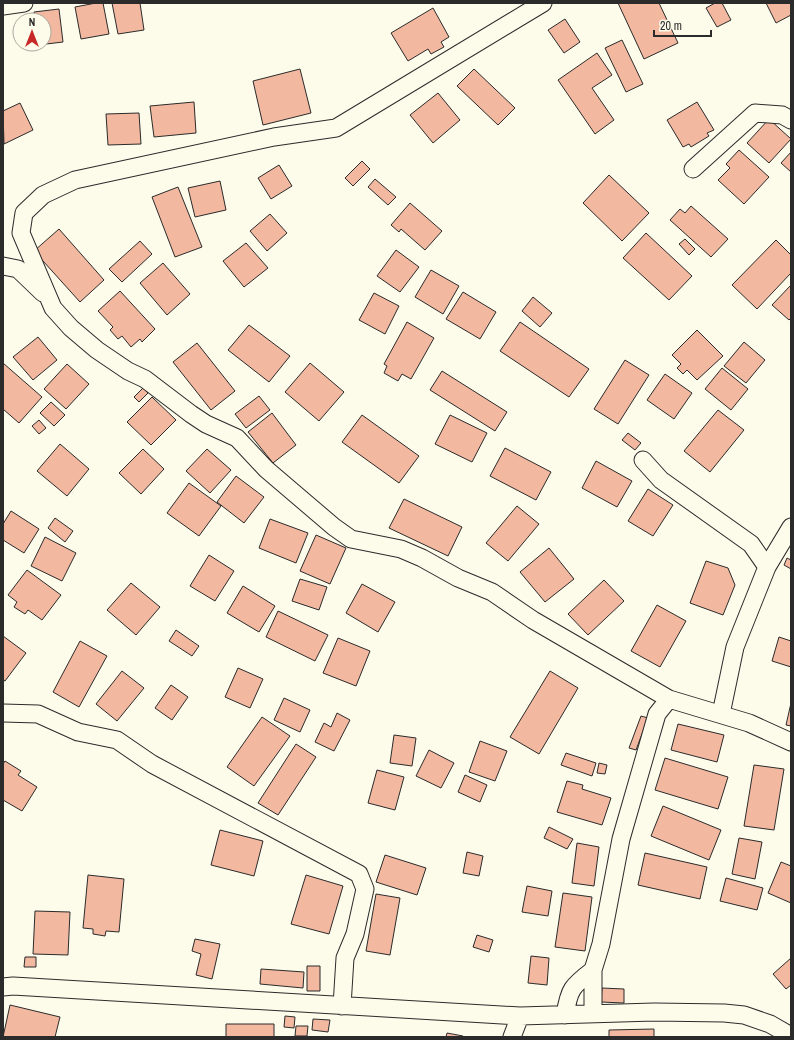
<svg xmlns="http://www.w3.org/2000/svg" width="794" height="1040" viewBox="0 0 794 1040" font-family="'Archivo Narrow',sans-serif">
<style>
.building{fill:#f2b8a0;stroke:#2b2b2b}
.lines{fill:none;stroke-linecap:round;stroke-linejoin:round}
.minor-casing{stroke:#2b2b2b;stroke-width:19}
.minor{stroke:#fdfbea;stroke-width:17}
</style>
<rect width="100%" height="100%" fill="#fdfbea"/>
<!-- building -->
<path class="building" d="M96 3H103L109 34 81 39 75 7Z
M112 3H140L144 30 118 34Z
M618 3H659L678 43 644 59Z
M715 3H722L731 20 717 27 706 8Z
M766 3H791V15L776 23Z
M433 8 449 37 441 42 444 47 431 54 428 49 408 61 391 33Z
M59 9 63 42 38 45 44 44V20H35L34 12Z
M565 19 580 42 564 53 548 30Z
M622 40 643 84 626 92 605 48Z
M597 53 612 75 592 88 614 120 595 134 558 80Z
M300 69 311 113 263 125 253 81Z
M474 69 515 108 498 125 457 86Z
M438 93 460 120 433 143 410 115Z
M194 102 196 133 154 137 150 106Z
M697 102 714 130 707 133 709 136 691 147 689 144 683 147 667 120Z
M20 103 33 130 4 144 3 111Z
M139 113 141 144 108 145 106 114Z
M769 119 791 139 769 163 747 143Z
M739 150 769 177 744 204 718 180 730 168 726 164Z
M791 152V172L781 163Z
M362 161 370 169 353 186 345 178Z
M279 165 292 186 271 199 258 178Z
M609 175 649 213 622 241 583 203Z
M375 179 396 197 388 205 368 187Z
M220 181 226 210 195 217 188 188Z
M178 187 202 247 175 257 152 197Z
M410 203 442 231 425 250 401 229 399 232 391 225Z
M691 206 728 239 711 257 670 220 680 209 685 213Z
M270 214 287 233 267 251 250 231Z
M59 229 104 280 80 302 34 251Z
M646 233 692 276 669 300 623 258Z
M685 239 695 249 689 255 679 244Z
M776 240 791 255V273L757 309 732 285Z
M140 241 152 254 122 282 109 269Z
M246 243 268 268 244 287 223 261Z
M396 250 419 267 400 292 377 276Z
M163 263 190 294 167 315 140 283Z
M431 270 459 286 443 314 415 297Z
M791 285V318L789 320 772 305Z
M120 291 155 329 142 342 140 339 131 347 122 336 118 339 110 330 113 327 98 311Z
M463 292 496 312 480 339 446 319Z
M374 293 399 306 385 334 359 320Z
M533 297 552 313 540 327 522 311Z
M407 322 434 338 411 379 402 374 398 381 384 373 387 366 384 364Z
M520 322 589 369 569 397 500 351Z
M249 325 290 356 269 382 228 350Z
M697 330 723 356 697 380 687 370 683 374 677 368 681 364 672 355Z
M38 337 57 360 33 380 13 357Z
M744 342 765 360 746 383 724 366Z
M197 343 235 391 211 410 173 362Z
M625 360 649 375 618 424 594 409Z
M3 363 42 397 19 423 3 409Z
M310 363 344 392 319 421 285 392Z
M67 364 89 384 66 409 44 389Z
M722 368 748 389 731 410 705 389Z
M442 371 507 412 495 431 430 390Z
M665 374 692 393 674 419 647 400Z
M143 388 148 393 139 402 134 397Z
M259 396 270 410 246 428 235 414Z
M152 397 176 420 151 445 127 422Z
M51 402 65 415 54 426 40 413Z
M718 410 744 430 710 472 684 451Z
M272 413 296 445 273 463 248 432Z
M362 415 419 456 399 483 342 442Z
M450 415 487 433 472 462 435 444Z
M39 420 46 428 39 434 32 426Z
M628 433 641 443 635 450 622 440Z
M60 444 89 469 67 496 37 471Z
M505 448 551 472 536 500 490 476Z
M143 449 164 469 141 494 119 473Z
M207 449 231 470 210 493 186 471Z
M596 461 632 481 617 507 582 488Z
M236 476 264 497 244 523 217 502Z
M189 483 221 506 199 536 167 513Z
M648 489 673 505 653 536 628 521Z
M404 499 462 527 448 556 389 528Z
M517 506 539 524 508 561 486 543Z
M11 511 39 529 24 553 3 540V524Z
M55 518 73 531 65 542 48 528Z
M270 519 308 533 296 563 259 548Z
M316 535 346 548 330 584 300 571Z
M45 537 76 553 62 581 31 566Z
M549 548 574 579 545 602 520 572Z
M209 555 234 571 215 601 190 586Z
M787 558 791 560V569L784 565Z
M706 561 728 568 735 585 723 615 690 603Z
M27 570 61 595 42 620 28 610 25 614 14 607 17 602 8 595Z
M300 579 327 587 319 610 292 601Z
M604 580 624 601 588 635 568 614Z
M131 583 160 607 136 635 107 610Z
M362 584 395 602 378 632 346 613Z
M243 586 275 606 259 632 227 613Z
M657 605 686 621 660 667 631 651Z
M278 611 328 635 315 661 266 637Z
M176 630 199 646 192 656 169 641Z
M3 636 26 653 5 681 3 680Z
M779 637 791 641V667L772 661Z
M338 638 370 651 356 686 323 673Z
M80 641 107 656 79 707 53 692Z
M238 668 263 679 250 708 225 697Z
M122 671 144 688 117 721 96 704Z
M550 671 578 688 539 754 510 737Z
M171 685 188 697 172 720 155 708Z
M284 698 310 710 300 732 274 720Z
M791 703V726L786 725Z
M337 713 350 720 334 751 315 742 324 723 331 727Z
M641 716 648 718 636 750 629 748Z
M262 717 290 736 254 786 227 767Z
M678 724 724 735 717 762 671 750Z
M394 735 416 738 412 766 390 763Z
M480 741 507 751 495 781 469 772Z
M296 744 316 757 278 815 258 803Z
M429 750 454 763 441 788 416 776Z
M566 753 596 763 592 776 561 765Z
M665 758 728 777 718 809 655 790Z
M5 761 21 771 18 775 37 787 22 811 3 800V764Z
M599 763 607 765 605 774 597 773Z
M754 765 784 769 774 830 744 826Z
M377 770 404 777 395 810 368 803Z
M465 775 487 785 480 802 458 792Z
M567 781 583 785 582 789 611 798 602 825 557 812Z
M663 806 721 830 709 860 651 836Z
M549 827 573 839 567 849 544 838Z
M220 830 263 841 254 876 211 865Z
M739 838 762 842 755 879 732 874Z
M577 843 599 847 594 886 572 883Z
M467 852 483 856 479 876 463 873Z
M645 853 707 867 700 899 638 885Z
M385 855 426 868 417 895 376 882Z
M781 862 791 866V903L768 893Z
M88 875 124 879 119 932 106 931 105 936 93 934V929L83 928Z
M306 875 343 886 329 934 291 924Z
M726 878 763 888 757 910 720 901Z
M527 886 552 891 548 916 522 912Z
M563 893 592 897 585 951 555 947Z
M376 894 400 898 390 955 366 951Z
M35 911 70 912 68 955 33 954Z
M477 935 493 940 489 952 473 947Z
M195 939 220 944 212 979 196 975 201 954 192 951Z
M531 956 549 958 547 985 528 983Z
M25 957H36V967H24Z
M791 958V985L786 989 773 974Z
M307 966H320V991H307Z
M261 969 304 972 303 988 260 984Z
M602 988 624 989V1003L601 1002Z
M10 1005 60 1017 55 1037H3Z
M285 1016 295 1017 294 1028 284 1027Z
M313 1019 330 1020 328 1032 312 1030Z
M226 1024H274V1037H226Z
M296 1026H308L307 1036H295Z
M654 1029V1037H609V1030Z
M447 1033 463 1036V1037H446Z"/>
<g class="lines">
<defs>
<path id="minor" d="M543 3 336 128 274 137 75 180 43 195 24 213 21 233 53 308 71 328 97 350 128 371 145 379 191 414 206 424 237 438 266 469 334 527 351 539 401 549 422 558 458 578 492 592 533 620 669 699 749 723 791 742
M3 6 24 3
M693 169 755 113 782 115 791 120
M3 266 18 269 43 293
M643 460 661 480 751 544 767 567
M3 713 38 714 78 732 117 740 152 764 359 874 365 889 355 934 345 958 342 1006
M721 714 735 647 767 567 791 527
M3 987 13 986 520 1016 654 1012 724 1013 744 1015 770 1024 791 1036
M593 1014V970L601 944 621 839 657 714 669 699
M565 1015C569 989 572 986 593 970
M512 1037 520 1016"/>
</defs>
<!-- minor casing -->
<use href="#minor" class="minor-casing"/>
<!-- minor -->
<use href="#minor" class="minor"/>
</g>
<!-- border -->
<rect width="794" height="1040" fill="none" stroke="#2b2b2b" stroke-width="8"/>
<!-- north arrow -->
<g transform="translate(32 32)"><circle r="19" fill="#fdfbea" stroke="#a9a89e"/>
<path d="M0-3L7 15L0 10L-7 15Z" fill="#c62828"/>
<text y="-6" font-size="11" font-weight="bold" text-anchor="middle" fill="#2b2b2b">N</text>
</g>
<!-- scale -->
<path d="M654 30v6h57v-6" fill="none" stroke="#2b2b2b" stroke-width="2"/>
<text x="660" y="30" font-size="12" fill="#2b2b2b" stroke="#fdfbea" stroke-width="3" paint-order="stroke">20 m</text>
</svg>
